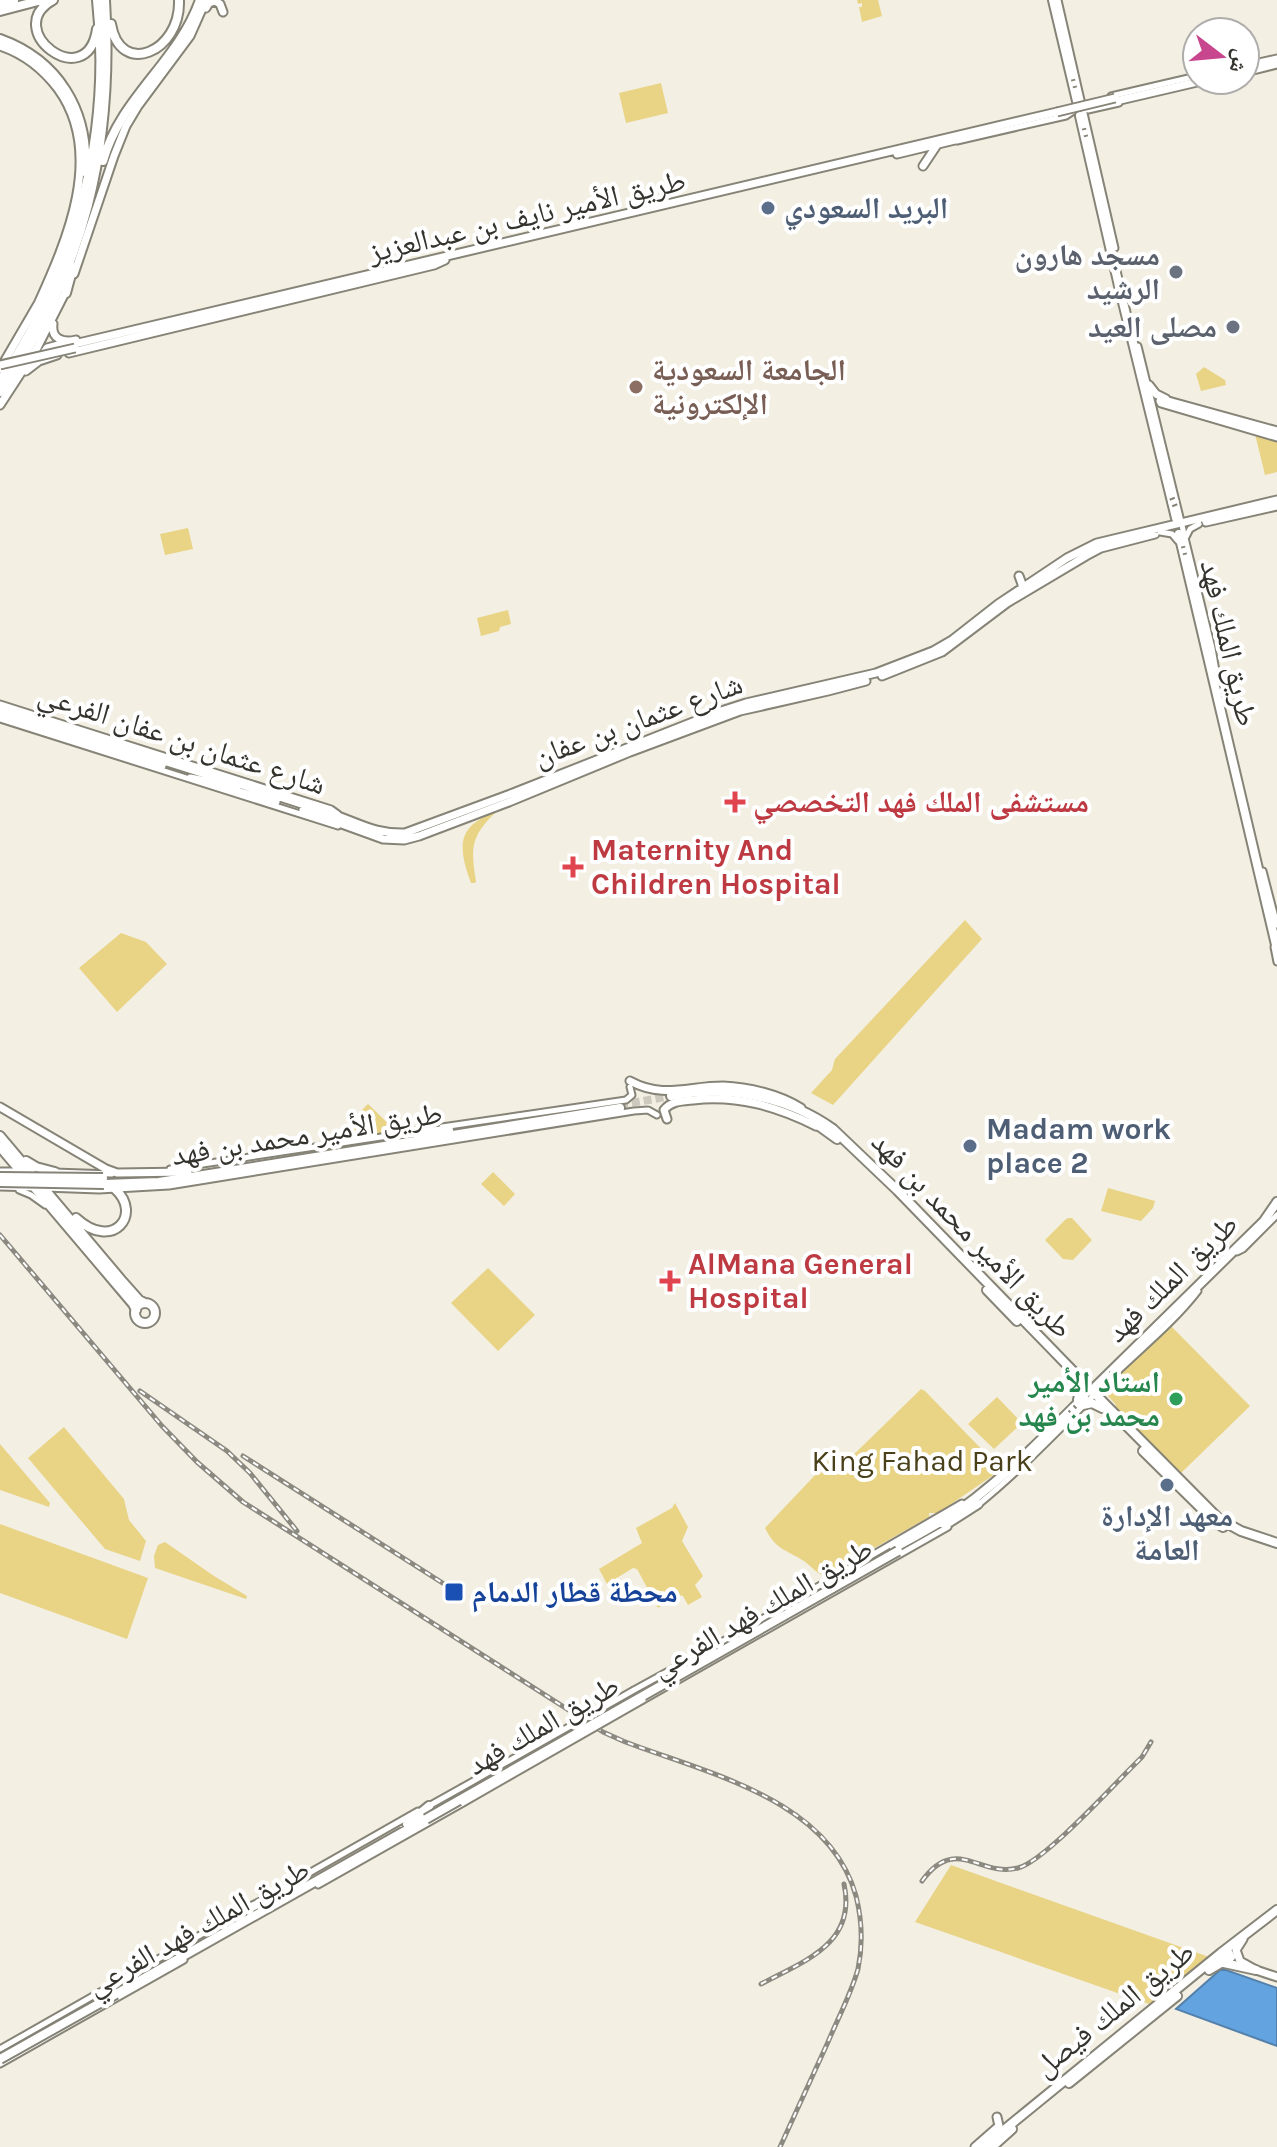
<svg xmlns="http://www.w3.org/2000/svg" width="1277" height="2147" viewBox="0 0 1277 2147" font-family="Karla,'Noto Naskh Arabic',sans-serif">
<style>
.green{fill:#e9d486}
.water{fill:#62a3e0;stroke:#5481ab;stroke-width:2}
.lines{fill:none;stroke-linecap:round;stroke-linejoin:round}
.motorway-tunnel{stroke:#cdc9bf;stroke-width:8;stroke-dasharray:8 4;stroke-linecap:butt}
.secondary-casing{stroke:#868377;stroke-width:9}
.primary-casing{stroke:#868377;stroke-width:11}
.trunk-casing{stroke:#868377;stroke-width:12}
.motorway-casing{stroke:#868377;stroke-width:12}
.secondary{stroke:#fff;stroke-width:5}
.primary{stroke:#fff;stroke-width:7}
.trunk{stroke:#fff;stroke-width:8}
.motorway{stroke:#fff;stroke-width:8}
.rail-casing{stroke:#8b8980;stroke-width:5}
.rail{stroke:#fff;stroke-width:2;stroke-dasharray:6;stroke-linecap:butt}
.secondary-bridge-casing{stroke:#868377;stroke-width:9;stroke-linecap:butt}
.primary-bridge-casing{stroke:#868377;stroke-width:11;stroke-linecap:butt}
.motorway-bridge-casing{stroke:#868377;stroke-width:12;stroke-linecap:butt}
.secondary-bridge{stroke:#fff;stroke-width:5}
.primary-bridge{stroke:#fff;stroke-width:7}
.motorway-bridge{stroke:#fff;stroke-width:8}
.service-dot{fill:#5c6f8a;stroke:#fff;stroke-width:3}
.worship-dot{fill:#6b7280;stroke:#fff;stroke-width:3}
.education-dot{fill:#8d6e63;stroke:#fff;stroke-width:3}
.health-dot{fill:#e0444e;stroke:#fff;stroke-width:3}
.leisure-dot{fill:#2e9e5b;stroke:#fff;stroke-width:3}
.transit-dot{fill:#1a4fb4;stroke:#fff;stroke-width:3}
.labels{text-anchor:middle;stroke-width:8;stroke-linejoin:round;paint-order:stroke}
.service-label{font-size:30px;font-weight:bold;fill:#4e5e75;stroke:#fff;text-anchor:start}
.street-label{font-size:30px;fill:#34332e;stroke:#fff}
.worship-label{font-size:30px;font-weight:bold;fill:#5b616d;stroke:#fff;text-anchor:end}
.education-label{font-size:30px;font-weight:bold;fill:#785e54;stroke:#fff;text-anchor:start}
.health-label{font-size:30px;font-weight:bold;fill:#be3a42;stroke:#fff;text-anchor:start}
.leisure-label{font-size:30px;font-weight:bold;fill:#27864d;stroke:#fff;text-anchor:end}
.park-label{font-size:30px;fill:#4a401a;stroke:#fff}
.transit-label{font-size:30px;font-weight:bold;fill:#164399;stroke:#fff;text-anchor:start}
</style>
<rect width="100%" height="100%" fill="#f3efe3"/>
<!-- green -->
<path class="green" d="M857 0H878L882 16 862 22 859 7H862V3L858 4Z
M661 83 668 113 626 123 619 93Z
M1204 367 1225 380 1226 385 1201 391 1196 374Z
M1255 434 1277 440V472L1265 475Z
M188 528 193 549 165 555 160 534Z
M508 610 511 624 500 627 499 631 481 636 477 618Z
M496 812C472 835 470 847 476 881L475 883H471C458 847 456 826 496 812Z
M965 920 982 939 833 1105 811 1093 832 1070 835 1059Z
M121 933 146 942 167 964 117 1012 79 968Z
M368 1104 399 1134 333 1143 330 1141Z
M493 1172 515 1194 504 1206 481 1184Z
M1108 1188 1155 1201 1153 1208 1141 1221 1101 1211Z
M1069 1218H1072L1092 1240 1073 1260 1063 1259 1045 1240 1066 1219Z
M488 1268 535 1315 498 1351 451 1303Z
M1167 1326H1171L1250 1406 1179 1475 1114 1408 1116 1405 1102 1389Z
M921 1389 925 1391 999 1467 998 1472 938 1513H929V1517L825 1576C816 1573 812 1567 804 1561 785 1549 776 1550 765 1528L834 1455 844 1464Z
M997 1397 1022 1423 994 1449 968 1424Z
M64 1427 124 1499 129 1520 146 1541 140 1561 105 1549 28 1458Z
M0 1444 50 1503 49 1507 0 1490Z
M675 1503 688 1527 682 1541 703 1576 695 1585 702 1597 688 1605 683 1596 679 1595 658 1608 637 1569 633 1568 607 1584 599 1569 642 1543 636 1528 672 1508Z
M0 1524 148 1578 127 1639 0 1593Z
M165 1542 214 1576 247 1596 246 1599 155 1568 154 1556 158 1545Z
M951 1865 1209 1957 1149 2004 915 1922Z"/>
<!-- water -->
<path class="water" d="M1220 1970H1226L1277 1988V2046L1176 2009Z"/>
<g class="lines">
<!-- motorway-tunnel -->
<path class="motorway-tunnel" d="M620 1105 671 1096"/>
<defs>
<path id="secondary" d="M1058 0 1115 248
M1203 84 1216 80
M1111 96 1197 76
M1082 108 1088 110 1119 103
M957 141 1066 116 1078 108
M1138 346 1212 648 1216 671
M1160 532 1172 534 1178 541
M1186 537 1190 529 1199 524
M0 704 331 809 338 814
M0 719 338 826
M190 777 212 781
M1263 871 1277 925
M1274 947 1277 962
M442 1127 626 1100 632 1095 630 1087
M170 1169 401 1134
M0 1171H20
M54 1172 112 1174
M0 1187 35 1188
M45 1188 99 1190 169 1186 634 1111 648 1110 657 1115
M19 1190 31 1195 45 1205
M1237 1252 1243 1249 1277 1215
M979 1504C1028 1464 1071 1417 1116 1373 1143 1347 1175 1321 1198 1291
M634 1690 736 1634 962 1503
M643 1700 948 1527
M427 1807 461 1788
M318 1885 463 1803
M281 1889 418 1811
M0 2049 244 1910
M0 2064 184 1960"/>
<path id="primary" d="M206 8 209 3 215 1 220 4 223 12
M0 46C24 54 43 69 58 89 105 154 67 240 38 304
M1245 66 1277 59
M1245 72 1277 64
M1116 101 1206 80
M897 154 959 139
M923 166 937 145
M74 274 114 156 126 126 138 106 190 36 206 0
M53 324C51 339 63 343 76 340
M70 345 1057 112
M69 353 434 265 445 260
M48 357 44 352 47 348 66 343
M0 369 39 302
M26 371 39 361 57 355
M1149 385 1156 394 1166 399
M0 405 37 348 67 289
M1277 431 1172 402 1162 399 1160 401 1161 403 1277 437
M1206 522 1277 506
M1019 576 1022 584V592
M882 676 942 652 1007 603 1086 556 1101 548 1155 534
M0 709 211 776C251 787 292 801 332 814 360 823 374 834 405 833L513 793 718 712 746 703 876 673 933 651 952 640 998 604 1067 558 1097 543 1277 500
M0 715 162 766
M212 781 240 792 276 802
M303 810 383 839 404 840 419 836 509 802 630 752 740 711 828 691 866 681
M630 1081C663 1099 688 1086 723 1086 748 1087 779 1094 801 1108
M0 1107 106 1169 117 1173 188 1172
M667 1119 664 1110C671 1101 682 1101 693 1100 737 1095 776 1106 816 1126
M1243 1939 1236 1950 1240 1961 1256 1970 1277 1977
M975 2147 999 2126 997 2117"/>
<path id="trunk" d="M1224 1963 1256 1970
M1209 1970 1231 1957 1228 1952 1222 1954
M1069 2083 1177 1996
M983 2147 1221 1953 1277 1910
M992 2147 1012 2129"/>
<path id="motorway" d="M53 0C0 29 87 96 97 29
M1053 0 1077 101
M0 3 14 0
M0 11 42 0
M111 24C120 78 181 52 179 0
M0 39C58 60 89 110 85 172
M1080 116 1119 286 1176 518
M103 161C120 98 179 61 200 0
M66 293 73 267
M0 381C76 270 112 134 97 0
M0 392C85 272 114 146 105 0
M1179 534 1277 949
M671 1096C726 1085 787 1096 833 1129L897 1190 1106 1405 1219 1519 1241 1531 1277 1543
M812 1121 837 1139
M400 1134 449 1130
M0 1136 123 1282 139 1300 145 1303
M0 1147 133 1304 136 1310
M26 1161 36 1167 55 1172
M104 1184 159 1182 197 1176 620 1108
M76 1218C113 1252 143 1214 115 1189
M987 1290 1017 1321
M135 1313a10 10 0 1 1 20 0a10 10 0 1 1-20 0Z
M1075 1379 1080 1390 1078 1400
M1096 1386 1264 1221 1277 1202
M1083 1405 1092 1403 1102 1408
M1143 1451 1215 1522 1223 1527
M945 1525 978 1504
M894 1548C925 1531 957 1514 984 1491 1020 1462 1052 1429 1084 1397
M407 1824 429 1806
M245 1910 298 1885
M116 1994 426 1819"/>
</defs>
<!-- secondary casing -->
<use href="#secondary" class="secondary-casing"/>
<!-- primary casing -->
<use href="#primary" class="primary-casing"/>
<!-- trunk casing -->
<use href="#trunk" class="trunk-casing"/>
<!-- motorway casing -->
<use href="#motorway" class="motorway-casing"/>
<!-- secondary -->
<use href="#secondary" class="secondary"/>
<!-- primary -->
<use href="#primary" class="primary"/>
<!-- trunk -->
<use href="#trunk" class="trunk"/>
<!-- motorway -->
<use href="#motorway" class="motorway"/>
<defs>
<path id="rail" d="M0 1235 162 1426 197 1462 243 1502 603 1732 623 1741C705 1773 829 1798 856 1896 862 1920 863 1945 858 1969 851 1994 838 2018 828 2042 812 2077 796 2112 780 2147
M140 1391 227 1451 250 1473 297 1531
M243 1456 452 1589
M922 1881C956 1834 980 1878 1018 1868 1043 1862 1110 1789 1132 1767L1142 1757 1151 1742
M761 1984C804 1961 857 1944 844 1884"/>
</defs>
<!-- rail casing -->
<use href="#rail" class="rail-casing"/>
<!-- rail -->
<use href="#rail" class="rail"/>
<defs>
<path id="secondary-bridge" d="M1072 84 1076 83
M1083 133 1087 132
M1171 503 1176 501
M1182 551 1186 550
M1107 1374 1110 1377
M1071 1408 1074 1411
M461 1788 634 1690
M463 1803 643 1700"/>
<path id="primary-bridge" d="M1057 112 1115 98
M0 365 75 348"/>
<path id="motorway-bridge" d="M0 1177 103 1178
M0 1182 104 1184
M426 1819 898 1551
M0 2059 116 1994"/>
</defs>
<!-- secondary-bridge casing -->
<use href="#secondary-bridge" class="secondary-bridge-casing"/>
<!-- primary-bridge casing -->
<use href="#primary-bridge" class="primary-bridge-casing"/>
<!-- motorway-bridge casing -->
<use href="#motorway-bridge" class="motorway-bridge-casing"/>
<!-- secondary-bridge -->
<use href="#secondary-bridge" class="secondary-bridge"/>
<!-- primary-bridge -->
<use href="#primary-bridge" class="primary-bridge"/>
<!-- motorway-bridge -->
<use href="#motorway-bridge" class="motorway-bridge"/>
</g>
<!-- markers -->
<g class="service-dot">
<circle cx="768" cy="208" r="8"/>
<circle cx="970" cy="1146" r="8"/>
<circle cx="1167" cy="1485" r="8"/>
</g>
<g class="worship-dot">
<circle cx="1176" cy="272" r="8"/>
<circle cx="1233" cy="327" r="8"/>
</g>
<circle class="education-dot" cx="636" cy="387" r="8"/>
<g class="health-dot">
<path d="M731 790h8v8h8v8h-8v8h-8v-8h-8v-8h8z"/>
<path d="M569 855h8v8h8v8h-8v8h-8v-8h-8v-8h8z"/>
<path d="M666 1269h8v8h8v8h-8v8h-8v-8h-8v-8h8z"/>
</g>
<circle class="leisure-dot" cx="1176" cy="1399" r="8"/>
<rect class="transit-dot" x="444" y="1582" width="20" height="20" rx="4"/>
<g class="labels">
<!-- service labels -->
<g class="service-label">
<text x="784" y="218">البريد السعودي</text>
<text x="986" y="1139">Madam work<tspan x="986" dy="34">place 2</tspan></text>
<text x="1167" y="1526" text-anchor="middle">معهد الإدارة<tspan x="1167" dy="34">العامة</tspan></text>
</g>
<!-- street labels -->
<g class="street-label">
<text transform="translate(527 216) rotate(-13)" y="10">طريق الأمير نايف بن عبدالعزيز</text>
<text transform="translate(1229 643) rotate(77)" y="10">طريق الملك فهد</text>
<text transform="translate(638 720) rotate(-20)" y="10">شارع عثمان بن عفان</text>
<text transform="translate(182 739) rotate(18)" y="10">شارع عثمان بن عفان الفرعي</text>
<text transform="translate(307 1134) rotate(-9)" y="10">طريق الأمير محمد بن فهد</text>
<text transform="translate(972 1235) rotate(46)" y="10">طريق الأمير محمد بن فهد</text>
<text transform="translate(1172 1278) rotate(-44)" y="10">طريق الملك فهد</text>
<text transform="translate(762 1608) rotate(-30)" y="10">طريق الملك فهد الفرعي</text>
<text transform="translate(543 1725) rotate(-30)" y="10">طريق الملك فهد</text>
<text transform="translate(198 1927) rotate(-29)" y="10">طريق الملك فهد الفرعي</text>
<text transform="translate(1114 2009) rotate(-39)" y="10">طريق الملك فيصل</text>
</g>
<!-- worship labels -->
<g class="worship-label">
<text x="1160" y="265">مسجد هارون<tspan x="1160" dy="34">الرشيد</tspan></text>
<text x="1217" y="337">مصلى العيد</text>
</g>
<!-- education labels -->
<g class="education-label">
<text x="652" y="380">الجامعة السعودية<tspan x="652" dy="34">الإلكترونية</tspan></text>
</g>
<!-- health labels -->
<g class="health-label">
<text x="753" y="812">مستشفى الملك فهد التخصصي</text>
<text x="591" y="860">Maternity And<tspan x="591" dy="34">Children Hospital</tspan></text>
<text x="688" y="1274">AlMana General<tspan x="688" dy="34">Hospital</tspan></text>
</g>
<!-- leisure labels -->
<g class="leisure-label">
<text x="1160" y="1392">استاد الأمير<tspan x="1160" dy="34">محمد بن فهد</tspan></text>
</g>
<!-- park labels -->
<g class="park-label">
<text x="922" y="1471">King Fahad Park</text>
</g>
<!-- transit labels -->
<g class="transit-label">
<text x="472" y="1602">محطة قطار الدمام</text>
</g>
</g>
<!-- north arrow -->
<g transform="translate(1221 56) rotate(106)"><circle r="38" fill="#ffffff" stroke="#aeadab" stroke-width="2"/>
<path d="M0-6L14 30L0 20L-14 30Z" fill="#c8468d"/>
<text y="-12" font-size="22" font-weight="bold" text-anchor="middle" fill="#34332e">ش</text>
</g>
</svg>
